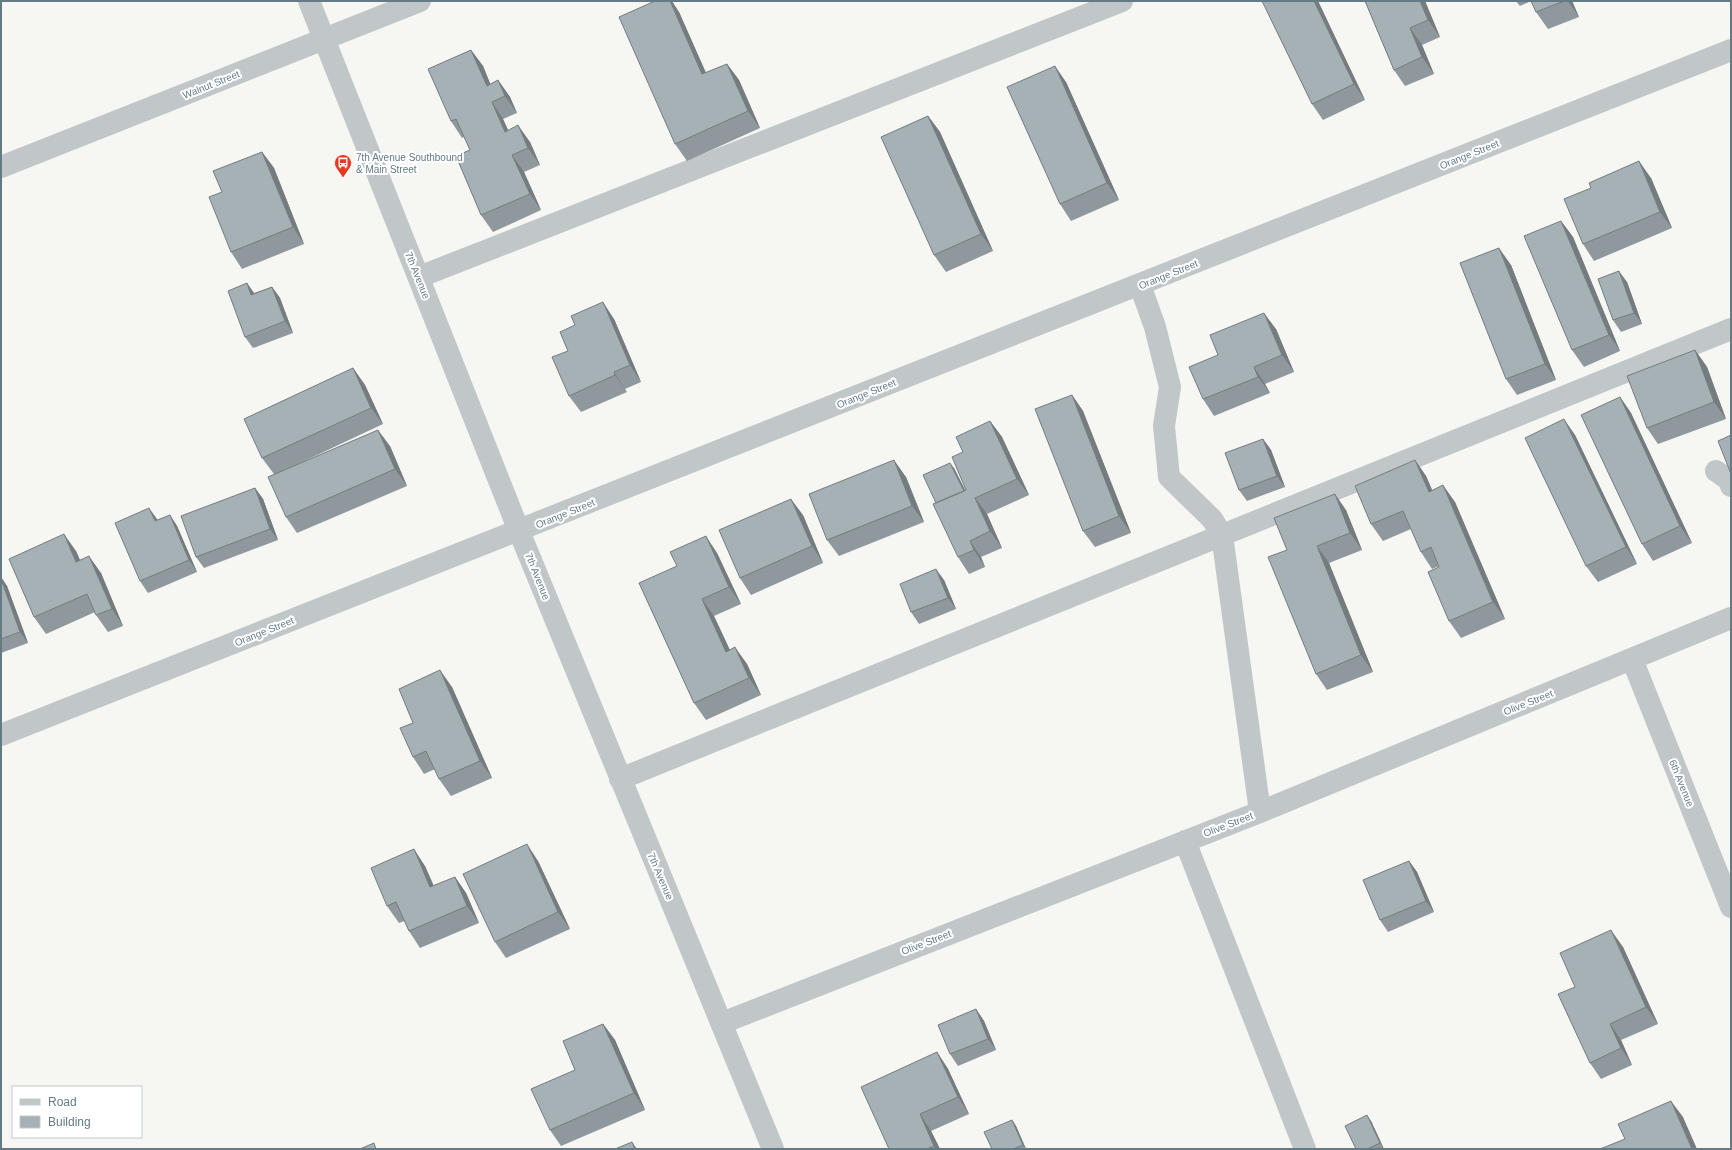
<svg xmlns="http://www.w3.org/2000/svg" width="1732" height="1150" viewBox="0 0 1732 1150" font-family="Arial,sans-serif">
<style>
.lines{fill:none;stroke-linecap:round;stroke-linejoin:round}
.minor{stroke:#c1c7c9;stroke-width:22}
.wall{fill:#8f989c}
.shaded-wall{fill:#747c7f}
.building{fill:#a6b1b5;stroke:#747c7f}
.labels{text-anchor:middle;stroke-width:4;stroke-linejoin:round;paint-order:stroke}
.street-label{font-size:10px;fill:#647a85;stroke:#fff}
.poi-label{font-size:10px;fill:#647a85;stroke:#fff;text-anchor:start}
</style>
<rect width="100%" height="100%" fill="#f6f6f3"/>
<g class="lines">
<!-- minor -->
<path class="minor" d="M309 1 519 531 773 1149
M1 167 420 1
M419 277 1122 1
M1140 285 1155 327 1170 387 1164 426 1169 477 1212 519 1222 535 1260 812
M1716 471 1729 480 1731 486
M1632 659 1731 907
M1 735 1731 50
M620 779 1731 329
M1185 841 1305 1149
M722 1023 1260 812 1731 618"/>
</g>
<!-- wall -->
<path class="wall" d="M1318 1 1365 100 1323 120 1312 104Z
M1365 1H1425L1440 37 1422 45 1434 74 1405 86 1394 70Z
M1516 1H1572L1579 17 1548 29 1536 12 1531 1 1520 6Z
M679 12 706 73 727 64 739 80 760 128 687 161 675 144Z
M471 50 483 66 490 84 498 80 510 97 517 113 503 119 508 130 530 142 540 165 524 172 541 210 493 232 481 215 470 150 464 137 462 138 451 121Z
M1066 82 1119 200 1071 221 1060 204Z
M928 116 940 132 993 251 946 272 934 255Z
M262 152 274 168 304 244 242 269 231 252 222 192Z
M1651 178 1672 228 1594 261 1583 244Z
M1561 221 1573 237 1620 351 1584 367 1572 350Z
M1511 265 1556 380 1517 395 1506 379Z
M1627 282 1642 324 1621 332 1613 320Z
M247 283 254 293 272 287 280 298 293 333 253 348 245 337Z
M614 319 641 382 625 389 627 392 581 412 569 396 568 351Z
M1276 329 1294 372 1265 384 1270 393 1214 416 1203 399 1218 355Z
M1695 350 1707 367 1726 419 1658 444 1647 428Z
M353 368 365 385 383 424 296 465 390 446 407 486 297 533 286 517 274 474 262 458Z
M1072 395 1083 411 1131 533 1095 547 1083 531Z
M1620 397 1631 413 1692 543 1653 561 1642 544Z
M990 421 1002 437 1029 495 987 514 1002 548 981 557 985 567 969 574 958 557 936 503 954 468 965 490H966L963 452Z
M1575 435 1637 564 1598 582 1586 566Z
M1263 439 1271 450 1285 487 1247 501 1239 490Z
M1415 460 1426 476 1432 490 1455 502 1505 619 1461 638 1449 621 1439 566 1432 569 1421 552 1411 529 1383 541 1371 524Z
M906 477 924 522 839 556 827 540Z
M255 488 263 499 278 540 204 568 196 557Z
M1346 510 1362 550 1329 563 1373 672 1327 690 1316 674 1287 550Z
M170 515 177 526 197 572 148 593 140 581 157 520Z
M803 515 823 563 751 595 740 578Z
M76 551 80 560 101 573 123 626 108 632 96 615 95 612 46 634 34 617Z
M717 553 741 604 714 616 730 650 747 664 761 695 706 720 694 703 639 583Z
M1 577 7 586 28 643 1 653Z
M944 580 956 609 919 624 911 612Z
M452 687 492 778 451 796 439 779 435 769 424 774 413 757V723Z
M538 861 570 929 506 958 495 942Z
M1409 861 1417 872 1434 912 1388 932 1380 920Z
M425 866 434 886 455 877 466 893 479 923 420 948 409 931 404 921 399 923 387 906Z
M1623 947 1658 1024 1621 1040 1632 1065 1601 1079 1590 1063 1575 987Z
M976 1009 984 1021 996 1050 958 1066 950 1054Z
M603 1024 615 1040 645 1110 561 1146 550 1130 575 1070Z
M937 1052 948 1069 969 1114 931 1131 940 1149H889Z
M1012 1120 1016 1126 1026 1149H992Z
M1371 1121 1384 1149H1356Z"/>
<!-- shaded-wall -->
<path class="shaded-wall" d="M670 1H672L679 12 714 91 702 74Z
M1314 1H1318L1365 100 1354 84Z
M1420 1H1425L1440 37 1428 20Z
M1568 1H1572L1579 17Z
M1410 28 1422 45 1434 74 1422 57Z
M471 50 483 66 497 100 487 86Z
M727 64 739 80 760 128 748 111Z
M1055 66 1066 82 1119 200 1107 183Z
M498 80 510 97 517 113 505 96Z
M492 102 503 119 516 148 505 132Z
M928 116 940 132 993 251 981 234Z
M518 125 530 142 540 165 528 148Z
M262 152 274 168 304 244 293 227Z
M512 155 524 172 541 210 530 194Z
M1639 161 1651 178 1672 228 1660 212Z
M1561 221 1573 237 1620 351 1609 335Z
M1499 248 1511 265 1556 380 1545 364Z
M1619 271 1627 282 1642 324 1634 313Z
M247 283 255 295H251Z
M272 287 280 298 293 333 285 321Z
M603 302 614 319 641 382 630 365Z
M1264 313 1276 329 1294 372 1282 355Z
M1695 350 1707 367 1726 419 1714 402Z
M1254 367 1265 384 1270 393 1258 377Z
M353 368 365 385 383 424 371 408Z
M614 372 625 389 627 392 615 375Z
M1072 395 1083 411 1131 533 1119 516Z
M1620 397 1631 413 1692 543 1680 526Z
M1564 419 1575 435 1637 564 1626 547Z
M990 421 1002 437 1029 495 1017 479Z
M378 430 390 446 407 486 395 469Z
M1263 439 1271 450 1285 487 1277 476Z
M894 460 906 477 924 522 912 506Z
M1415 460 1426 476 1440 508 1429 492Z
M950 463 954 468 968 496 964 491Z
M1443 485 1455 502 1505 619 1493 602Z
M255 488 263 499 278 540 270 529Z
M1335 494 1346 510 1362 550 1350 533Z
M975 498 987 514 1002 548 990 531Z
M791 499 803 515 823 563 812 546Z
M149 508 157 519 163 532 155 521Z
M170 515 177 526 197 572 189 560Z
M64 534 76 551 88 579 76 562Z
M706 536 717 553 741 604 729 587Z
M970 541 981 557 985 567 974 550Z
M1317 546 1329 563 1373 672 1361 655Z
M89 556 101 573 123 626 112 609Z
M936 569 944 580 956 609 948 598Z
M1 577 7 586 28 643 20 632 1 579Z
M702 599 714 616 738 668 726 652Z
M735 647 747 664 761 695 749 678Z
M440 670 452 687 492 778 480 761Z
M527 844 538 861 570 929 558 912Z
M414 849 425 866 441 904 430 887Z
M1409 861 1417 872 1434 912 1426 901Z
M455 877 466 893 479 923 467 906Z
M1611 930 1623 947 1658 1024 1646 1007Z
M976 1009 984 1021 996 1050 988 1039Z
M603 1024 615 1040 645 1110 634 1093Z
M1610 1024 1621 1040 1632 1065 1621 1048Z
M937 1052 948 1069 969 1114 958 1097Z
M1671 1101 1683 1117 1697 1149H1692Z
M920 1114 931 1131 940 1149H936L934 1146Z
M1367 1115 1371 1121 1384 1149 1380 1143Z
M1012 1120 1016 1126 1026 1149 1023 1145Z
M632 1142 637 1149H635Z"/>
<!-- building -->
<path class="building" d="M655 1H670L702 74 727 64 748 111 675 144 619 17Z
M1262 1H1314L1354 84 1312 104Z
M1365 1H1420L1428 20 1410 28 1422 57 1394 70Z
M1531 1H1564L1536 12Z
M471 50 487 86 498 80 505 96 492 102 505 132 518 125 528 148 512 155 530 194 481 215 456 156 470 150 456 119 451 121 428 69Z
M1055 66 1107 183 1060 204 1007 87Z
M928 116 981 234 934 255 881 137Z
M262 152 293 227 231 252 209 197 222 192 213 171Z
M1639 161 1660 212 1583 244 1564 199 1591 188 1589 183Z
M1561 221 1609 335 1572 350 1524 236Z
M1499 248 1545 364 1506 379 1460 263Z
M1619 271 1634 313 1613 320 1598 279Z
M247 283 251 295 272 287 285 321 245 337 228 291Z
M603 302 630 365 614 372 615 375 569 396 552 357 568 351 560 332 575 325 571 316Z
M1264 313 1282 355 1254 367 1258 377 1203 399 1189 367 1218 355 1210 335Z
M1695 350 1714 402 1647 428 1627 376Z
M353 368 371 408 262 458 244 419Z
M1072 395 1119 516 1083 531 1035 409Z
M1620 397 1680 526 1642 544 1581 415Z
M1564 419 1626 547 1586 566 1525 438Z
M990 421 1017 479 975 498 990 531 970 541 974 550 958 557 933 504 966 490 952 457 963 452 956 437Z
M378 430 395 469 286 517 268 477Z
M1731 435V474L1718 441Z
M1263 439 1277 476 1239 490 1225 453Z
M894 460 912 506 827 540 809 494Z
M1415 460 1429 492 1443 485 1493 602 1449 621 1428 572 1439 567 1431 547 1421 552 1403 511 1371 524 1355 486Z
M950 463 964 491 936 503 923 475Z
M255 488 270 529 196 557 181 516Z
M1335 494 1350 533 1317 546 1361 655 1316 674 1268 557 1287 550 1274 518Z
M791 499 812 546 740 578 719 530Z
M149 508 155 521 170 515 189 560 140 581 115 523Z
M64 534 76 562 89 556 112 609 96 615 87 594 34 617 9 559Z
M706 536 729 587 702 599 726 652 735 647 749 678 694 703 639 583 677 566 670 552Z
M936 569 948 598 911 612 900 584Z
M1 579 20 632 1 639Z
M440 670 480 761 439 779 426 751 413 757 400 728 413 723 399 689Z
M527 844 558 912 495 942 463 874Z
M414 849 430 887 455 877 467 906 409 931 396 902 387 906 371 868Z
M1409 861 1426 901 1380 920 1363 880Z
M1611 930 1646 1007 1610 1024 1621 1048 1590 1063 1558 994 1575 987 1560 953Z
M976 1009 988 1039 950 1054 938 1025Z
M603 1024 634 1093 550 1130 531 1089 575 1070 563 1041Z
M937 1052 958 1097 920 1114 934 1146 927 1149H889L861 1087Z
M1671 1101 1692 1149H1600L1625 1139 1618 1124Z
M1367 1115 1380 1143 1367 1149H1356L1345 1126Z
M1012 1120 1023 1145 1013 1149H992L984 1132Z
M632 1142 635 1149H615Z
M374 1143 376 1149H360Z"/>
<!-- icons -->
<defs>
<symbol id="bus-pin" viewBox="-11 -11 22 30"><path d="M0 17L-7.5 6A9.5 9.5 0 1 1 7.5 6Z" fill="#e73922" stroke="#fff"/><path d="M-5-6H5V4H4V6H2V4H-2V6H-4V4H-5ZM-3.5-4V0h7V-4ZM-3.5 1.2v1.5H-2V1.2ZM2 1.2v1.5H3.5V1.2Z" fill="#fff"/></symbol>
</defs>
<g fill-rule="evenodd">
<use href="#bus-pin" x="333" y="153" width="20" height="27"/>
</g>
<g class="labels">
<!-- street labels -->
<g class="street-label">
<text transform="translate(211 84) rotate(-22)" y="4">Walnut Street</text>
<text transform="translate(1469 154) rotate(-22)" y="4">Orange Street</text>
<text transform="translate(1168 274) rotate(-22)" y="4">Orange Street</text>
<text transform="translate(418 275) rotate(68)" y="4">7th Avenue</text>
<text transform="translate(866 393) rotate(-22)" y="4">Orange Street</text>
<text transform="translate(565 513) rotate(-22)" y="4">Orange Street</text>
<text transform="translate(538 576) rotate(68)" y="4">7th Avenue</text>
<text transform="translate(264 631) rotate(-22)" y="4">Orange Street</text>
<text transform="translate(1528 702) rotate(-22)" y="4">Olive Street</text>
<text transform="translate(1682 783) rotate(68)" y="4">6th Avenue</text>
<text transform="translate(1228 824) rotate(-21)" y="4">Olive Street</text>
<text transform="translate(661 876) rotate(67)" y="4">7th Avenue</text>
<text transform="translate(926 942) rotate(-21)" y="4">Olive Street</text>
</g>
<!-- poi labels -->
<g class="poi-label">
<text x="356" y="161">7th Avenue Southbound<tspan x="356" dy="12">&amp; Main Street</tspan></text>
</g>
</g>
<!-- border -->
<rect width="1732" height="1150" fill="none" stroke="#647a85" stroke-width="4"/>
<!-- legend -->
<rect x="12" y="1086" width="130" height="52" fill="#ffffff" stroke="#c1cace"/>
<rect x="20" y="1099" width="20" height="6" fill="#c1c7c9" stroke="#c1cace"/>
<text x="48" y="1106" font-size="12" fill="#647a85">Road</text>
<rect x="20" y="1116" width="20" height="12" fill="#a6b1b5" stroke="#c1cace"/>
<text x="48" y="1126" font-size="12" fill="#647a85">Building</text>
</svg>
